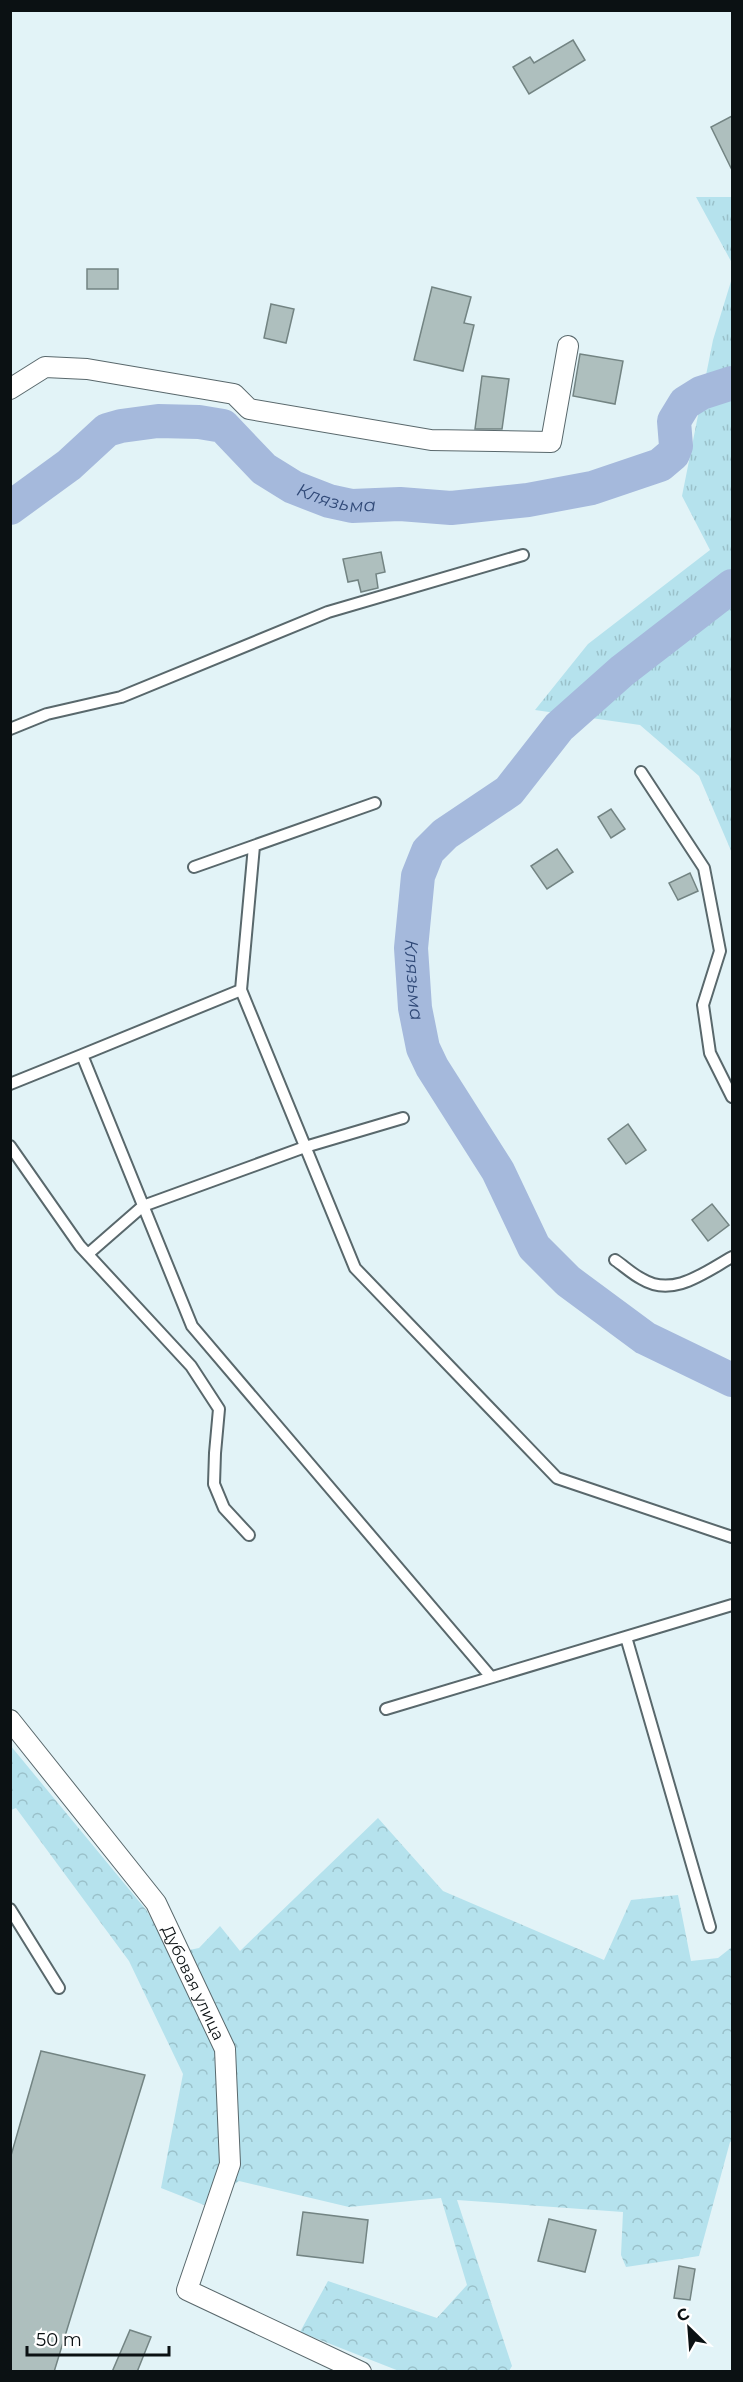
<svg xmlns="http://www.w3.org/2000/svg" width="743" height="2382" viewBox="0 0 743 2382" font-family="Montserrat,sans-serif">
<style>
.grass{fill:url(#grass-tufts)}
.forest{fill:url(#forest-crowns)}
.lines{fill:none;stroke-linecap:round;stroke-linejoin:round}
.river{stroke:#a5b9dc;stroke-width:34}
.building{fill:#aebfbe;stroke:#738483;stroke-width:1.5}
.service-casing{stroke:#59686c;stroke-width:14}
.minor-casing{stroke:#59686c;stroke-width:22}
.service{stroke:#fff;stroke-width:10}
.minor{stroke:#fff;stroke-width:20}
.labels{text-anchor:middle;stroke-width:4.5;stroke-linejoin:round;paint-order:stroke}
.street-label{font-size:16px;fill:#0b1113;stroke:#fff}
.water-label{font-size:18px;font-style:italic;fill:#304977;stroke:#fff}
</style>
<defs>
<pattern id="grass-tufts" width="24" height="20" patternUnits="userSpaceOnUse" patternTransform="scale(1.5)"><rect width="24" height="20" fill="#b5e2ed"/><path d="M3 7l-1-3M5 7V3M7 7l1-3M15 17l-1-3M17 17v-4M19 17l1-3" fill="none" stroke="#9ac1ca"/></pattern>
<pattern id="forest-crowns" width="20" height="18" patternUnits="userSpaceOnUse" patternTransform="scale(1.5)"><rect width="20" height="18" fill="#b5e2ed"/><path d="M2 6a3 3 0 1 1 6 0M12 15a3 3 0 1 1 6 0" fill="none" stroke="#9ac1ca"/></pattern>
</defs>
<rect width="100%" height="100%" fill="#e2f3f7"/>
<!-- grass -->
<path class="grass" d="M696 197H732V263Z
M732 278V853L699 776 640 725 535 710 588 644 710 550 682 496 713 340Z"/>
<!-- forest -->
<path class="forest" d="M10 1745 147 1911 170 1954 199 1948 220 1926 240 1951 378 1818 443 1891 604 1960 631 1900 678 1895 691 1961 718 1958 732 1947V2141L730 2142 699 2256 626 2267 621 2255 623 2212 457 2200 512 2366 509 2371H399L300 2332 328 2281 437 2318 467 2285 441 2198 349 2207 239 2181 204 2205 161 2188 183 2074 129 1961 16 1808 11 1810Z"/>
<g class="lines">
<!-- river -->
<g class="river">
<path id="s1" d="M10 508 69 465 107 430 121 426 158 421 199 422 223 426 264 469 293 487 329 501 352 506 400 504 451 508 528 500 592 488 660 465 673 454 676 446 674 421 685 403 701 393 732 383"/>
<path id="s2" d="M732 586 622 671 559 727 509 791 445 834 428 851 418 876 411 948 415 1008 423 1048 432 1067 498 1171 534 1247 568 1281 645 1338 732 1380"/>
</g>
</g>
<!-- building -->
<path class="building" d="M573 40 585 60 529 94 513 67 530 57 534 63Z
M732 116V170L711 127Z
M87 269H118V289H87Z
M432 287 471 297 464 323 474 325 463 371 414 360Z
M271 304 294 309 286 343 264 338Z
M580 354 623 361 615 404 573 396Z
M482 376 509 379 502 429H475Z
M381 552 385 572 376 574 378 588 361 592 358 580 348 582 343 559Z
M611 809 625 829 611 838 598 817Z
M557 849 573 872 547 889 531 866Z
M690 873 698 891 678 900 669 883Z
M628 1124 646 1150 626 1164 608 1139Z
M712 1204 729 1225 708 1241 692 1220Z
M41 2051 145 2075 54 2372H10V2159Z
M303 2212 368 2220 363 2263 297 2255Z
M549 2219 596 2230 585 2272 538 2261Z
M679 2266 695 2269 690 2300 674 2298Z
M130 2330 151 2337 137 2372H112Z"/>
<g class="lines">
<defs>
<path id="service" d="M10 729 47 714 121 697 328 612 523 555
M641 772 704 868 720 951 703 1005 710 1053 732 1097
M254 846 241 990 355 1268 557 1478 732 1537
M194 867 375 803
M241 990 82 1055 192 1326 491 1677
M10 1084 82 1055
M10 1146 80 1246 191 1366 219 1409 215 1453 214 1484 224 1508 249 1535
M88 1254 143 1206 305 1147 403 1118
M615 1260C624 1266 632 1274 642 1279 673 1298 705 1272 732 1257
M626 1637 710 1927
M386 1709 732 1605
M10 1909 59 1988"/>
<g id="minor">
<path d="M10 389 45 367 87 369 234 394 249 409 431 440 551 442 568 346"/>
<path id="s3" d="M10 1720 156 1903 225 2049 230 2164 187 2290 361 2372"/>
</g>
</defs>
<!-- service casing -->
<use href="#service" class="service-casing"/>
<!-- minor casing -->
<use href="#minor" class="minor-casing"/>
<!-- service -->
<use href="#service" class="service"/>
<!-- minor -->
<use href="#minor" class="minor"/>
</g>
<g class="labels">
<!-- street labels -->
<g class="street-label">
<text dy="6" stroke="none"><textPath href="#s3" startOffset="322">Дубовая улица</textPath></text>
</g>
<!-- water labels -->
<g class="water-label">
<text dy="6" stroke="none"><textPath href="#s1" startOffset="381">Клязьма</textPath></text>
<text dy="6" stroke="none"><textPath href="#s2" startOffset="537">Клязьма</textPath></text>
</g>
</g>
<!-- border -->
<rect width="743" height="2382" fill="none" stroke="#0b1113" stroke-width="24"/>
<!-- north arrow -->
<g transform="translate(689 2328) rotate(335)" stroke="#ffffff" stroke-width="4.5" paint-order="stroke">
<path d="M0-4.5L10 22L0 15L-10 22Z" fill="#0b1113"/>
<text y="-9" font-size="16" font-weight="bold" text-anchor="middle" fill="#0b1113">С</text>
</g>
<!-- scale -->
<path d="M27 2346v9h142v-9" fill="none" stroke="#0b1113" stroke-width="3"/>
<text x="36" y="2346" font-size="18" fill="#0b1113" stroke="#ffffff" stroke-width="4.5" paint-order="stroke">50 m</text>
</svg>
